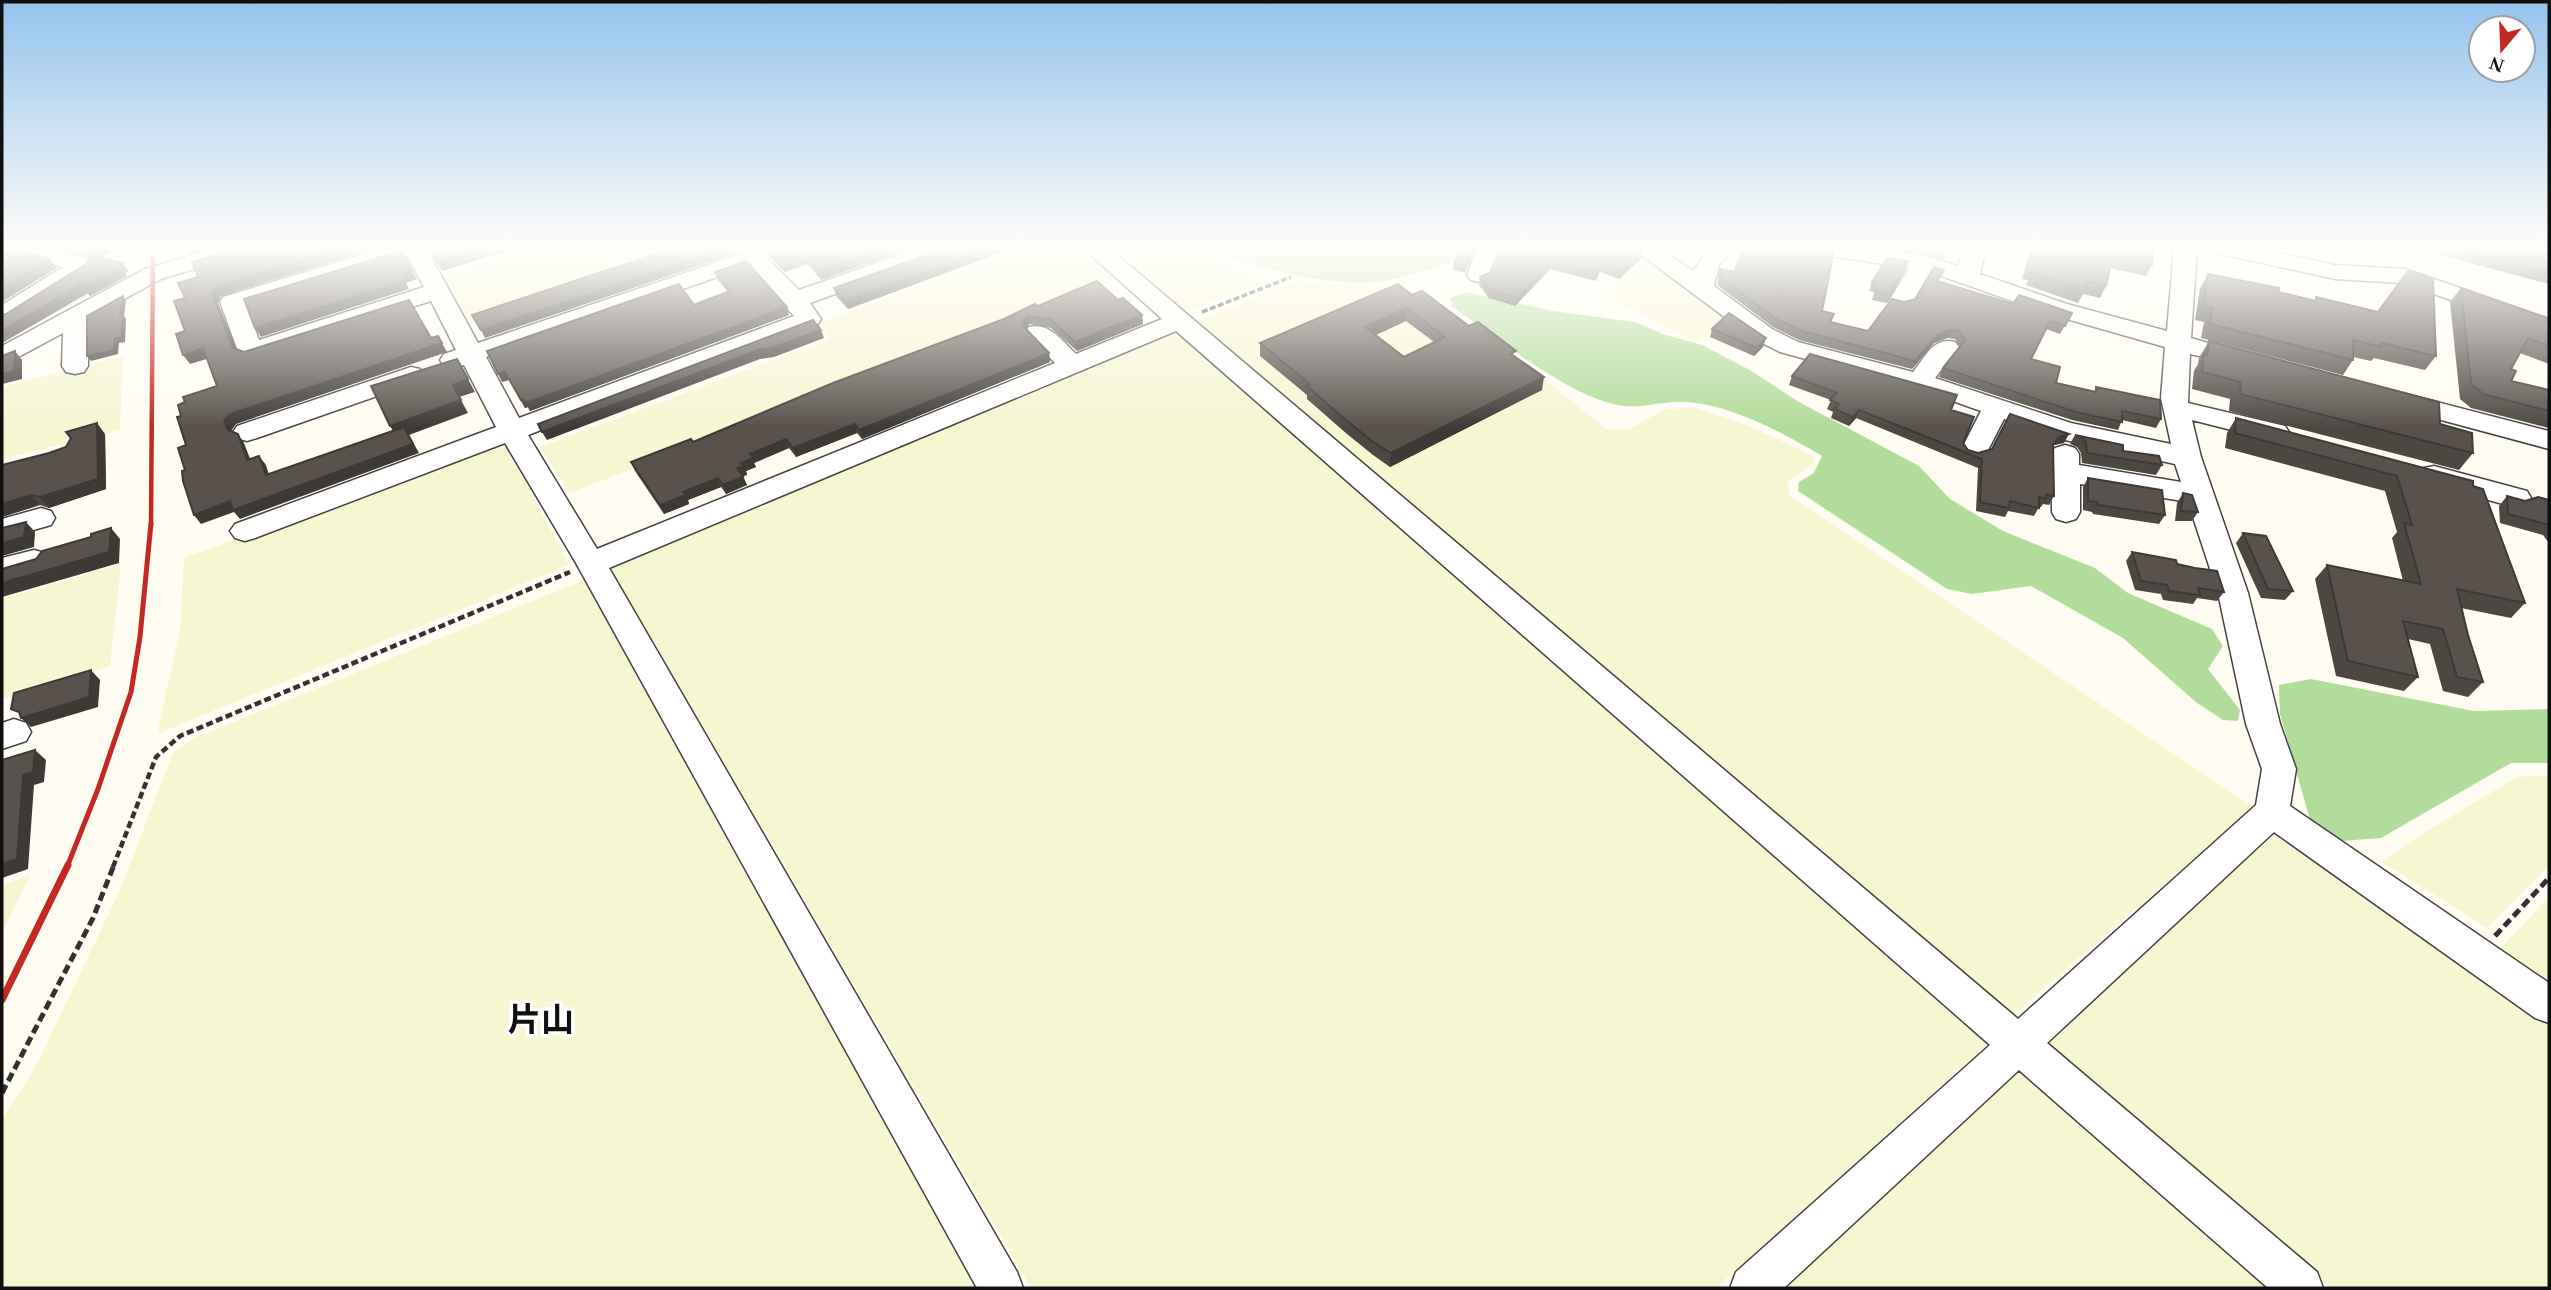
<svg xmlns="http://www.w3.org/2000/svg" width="2551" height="1290" viewBox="0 0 2551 1290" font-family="'Times New Roman','Noto Sans JP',serif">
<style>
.farmland{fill:#f6f6d1}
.forest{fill:#b2dc99}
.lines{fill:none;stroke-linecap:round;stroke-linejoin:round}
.minor-casing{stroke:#434343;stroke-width:3}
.path-far2{stroke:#323232;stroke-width:3.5;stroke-dasharray:6 2.5;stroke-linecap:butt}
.path-far1{stroke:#323232;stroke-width:4.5;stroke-dasharray:7 3.5;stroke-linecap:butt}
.path{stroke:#323232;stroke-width:5;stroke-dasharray:9 4.5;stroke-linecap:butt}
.minor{fill:#fff;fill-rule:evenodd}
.rail-far2{stroke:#c42824;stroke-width:4.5}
.rail-far1{stroke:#c42824;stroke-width:5}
.rail{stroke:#c42824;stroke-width:7}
.wall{fill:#4d4741;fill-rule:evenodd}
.shaded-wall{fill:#3e3935}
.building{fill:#59524c;stroke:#3e3935;stroke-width:2;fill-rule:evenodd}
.labels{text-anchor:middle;stroke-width:7;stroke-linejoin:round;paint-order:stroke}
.near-quarter-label{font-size:33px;font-weight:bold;fill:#101010;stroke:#fff}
</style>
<rect width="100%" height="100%" fill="#fffdf2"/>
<!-- farmland -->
<path class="farmland" d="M513 248H691L468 322 441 276 515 253Z
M1022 248H1082L1119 280 570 493 540 447 830 339 819 323Z
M1109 248H1190L1253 275 1262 283 1185 312Z
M1640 262 1685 282 1731 316 1700 341 1687 338 1614 299 1613 291Z
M1294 282 1385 288 1415 294 1507 350 1608 430 1629 429 1663 410 1694 407 1749 426 1815 457 1814 463 1787 482 1789 495 2253 807 2012 1016 1194 322Z
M1179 327 1994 1038 1716 1288H1031L608 564Z
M123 356 120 430 2 459V387Z
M504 440 569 565 157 734 180 630 184 558Z
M121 564 110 666 2 699V599Z
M584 580 976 1288H2V1120L37 1064 119 892 174 751 199 736Z
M2549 775V866L2487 928 2382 862 2417 837 2517 777Z
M2277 834 2549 1023V1288H2330L2046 1046 2247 858Z
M30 875 2 932V885Z
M2549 897V990L2495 954Z
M2025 1062 2280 1288H1780Z"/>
<!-- forest -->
<path class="forest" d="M1198 248H1458L1450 263C1429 268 1397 281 1377 282 1317 287 1254 265 1198 248Z
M1467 292 1554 311 1635 322 1663 334 1702 345 1750 370 1799 402 1919 466 1950 499 2003 531 2095 568 2128 593 2212 629 2223 646 2208 669 2240 710 2238 721 2223 720 2197 703 2123 638 2031 586 1972 594 1947 589 1798 491 1799 482 1814 473 1822 456C1783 433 1734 406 1688 402 1667 400 1644 408 1624 406 1572 400 1496 337 1453 307L1450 298Z
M2311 679 2474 711 2549 709V763H2511L2381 838 2341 841 2312 827 2280 714 2279 685Z"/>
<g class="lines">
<defs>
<path id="minor" d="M11 248H47L91 260 95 265 91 270 11 320 2 322V305L63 267 14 253Z
M216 248H252L248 253 161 279 88 319V366L84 372 75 374 66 372 62 366 63 333 11 361 2 364V346L145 269Z
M385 248H426L478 343 753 250 761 252 799 290 920 248H952L949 253 810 303 821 319 818 324 528 435 597 549 1055 363 1025 332 1029 327C1050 322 1062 341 1076 354L1162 319 1083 248H1109L2018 1019 2256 805 2262 769 2246 724 2218 593 2188 502 2080 484V512L2076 519 2066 522 2056 519 2052 512 2051 454 2055 448 2065 445 2075 448 2079 454V465L2181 482 2175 464 2065 440 2004 419 1985 456 1975 459 1965 456 1961 450 1981 411 1927 392 1780 352 1754 339 1632 248H1659L1693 271 1710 248H1735L1719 265 1714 286 1772 329 1798 342 1913 372C1925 357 1934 336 1955 342L1959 347 1935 378 2071 423 2171 444 2161 398 2165 347 2049 314 1930 272 1910 306 1901 308 1892 306 1889 301 1909 268 1823 255 1815 253 1811 248C1861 245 1911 250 1958 266L1964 248H1986L1980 274 2067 304 2167 331 2174 248H2197L2191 338 2208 343 2212 348 2208 353 2199 356 2190 354 2188 403 2285 426 2289 432 2285 438 2275 441 2192 420 2201 457 2248 593 2280 724 2296 769 2290 806 2549 983V1023L2535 1018 2274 832 2047 1043 2317 1272 2323 1288H2268L2019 1070 1784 1288H1730L1736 1272 1990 1045 1176 331 609 568 1017 1272 1023 1288H977L576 563 505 443 255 538 245 541 235 538 230 531 235 524 496 427 464 365 453 368 444 366 440 360 444 354 456 350 431 301 260 356 251 359 242 356 238 351 220 302 223 297ZM407 256 424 287 259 340 246 306ZM749 266 794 316 519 418 486 357Z
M1478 248H1502L1487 280 1479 282 1471 280 1467 275Z
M2213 248H2256L2335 265 2405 269 2549 319V334L2402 283 2335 279 2217 253Z
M411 367 420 369 424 375 420 381 257 438 247 441 237 438 233 432 237 426Z
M2398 392 2549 431V449L2389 406 2385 400 2389 394Z
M2434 466 2527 491 2531 498 2527 505 2517 508 2424 482 2420 475 2424 468Z
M41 508 51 511 55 518 51 525 2 539V519Z
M34 550 45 553 49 560 45 567 2 580V558Z
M14 719 26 723 31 732 26 741 2 749V723Z"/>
</defs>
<!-- minor casing -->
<use href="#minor" class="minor-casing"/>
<!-- path-far2 -->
<path class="path-far2" d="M1202 312 1291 277"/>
<!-- path-far1 -->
<path class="path-far1" d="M113 867 156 757 180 736 570 572"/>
<!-- path -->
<path class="path" d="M2495 936 2549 878
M2 1093 93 918 114 865"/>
<!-- minor -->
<use href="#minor" class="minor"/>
<!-- rail-far2 -->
<path class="rail-far2" d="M151 525 153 248"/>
<!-- rail-far1 -->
<path class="rail-far1" d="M67 867 98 789 131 692 140 637 151 523"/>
<!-- rail -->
<path class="rail" d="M2 1000 68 865"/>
</g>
<!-- wall -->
<path class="wall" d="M56 248H117L100 258 129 271 125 274 127 276 90 296 88 293 2 343V315L6 314 86 264 90 257Z
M1013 248 848 309 836 296 834 288Z
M1461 248H1476L1465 273 1453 270 1454 262Z
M1501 248 1642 251 1641 259 1619 279 1600 272 1596 281 1550 269 1515 306 1489 298 1479 285 1480 277 1490 273Z
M1896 248H1949L1945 259 1895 249Z
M2031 248H2154L2152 265 2146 276 2110 268 2106 286 2100 298 2083 294 2078 303 2026 285 2028 280 2022 279Z
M2420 248H2549V284L2485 267Z
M769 253 816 254 821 280 808 264 785 272 770 257Z
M1908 261 1905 270 1887 303 1872 300 1874 292 1869 291 1872 282Z
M1721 269 1822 311 1831 322 1868 331 1904 302 1916 299 1940 278 1938 282 2013 304 2072 313 2060 334 2046 329 2031 359 2056 383 2094 392 2096 387 2161 419 2156 428 2122 420 2118 430 2072 420 1939 377 1943 368 1960 347 1955 339 1947 338 1934 343 1912 369 1799 340 1773 327 1717 285Z
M715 272 789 315 530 411 528 407 525 408 509 380 502 382 694 305 728 292 718 280Z
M2208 274 2314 300 2316 297 2436 356 2425 370 2374 358 2371 361 2353 357V360L2343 375 2201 338 2204 322 2195 320 2200 288Z
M2461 288 2549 319V364L2520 353 2511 369V381L2549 390V428L2471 408 2460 399 2450 302Z
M1412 295 1469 326 1515 357 1542 390 1390 467 1373 455 1347 434 1307 399V395L1260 356V343ZM1406 321 1434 342 1404 357 1376 335Z
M1118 300 1142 315 1143 324 1077 351 1051 328 1029 324 1026 329 1049 353 1050 362 862 439 857 433 796 457 789 448 754 463 756 467 746 471 747 475 743 476 747 485 726 494 721 487 688 500 689 504 664 514 635 471 631 462 693 442 1038 306Z
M1712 329 1763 347 1754 356 1710 337Z
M2209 341 2440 424 2473 453 2459 470 2229 411 2230 399 2192 389 2194 371 2198 364 2199 358Z
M1792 376 1951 410 1963 443 1968 450 1978 453 2064 443 2054 445 2053 447 2054 496 2049 505 2043 504 2041 507H2039L2034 516 2008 511 2005 517 1976 511 1978 468 1856 418 1849 426 1831 418 1833 412 1827 409 1831 400 1789 385Z
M2236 418 2473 486 2525 603 2511 618 2461 608 2468 635 2483 682 2468 697 2443 691 2430 644 2408 639 2418 677 2404 691 2336 676 2315 579 2327 565 2403 581 2392 538 2397 532 2385 491 2225 448 2227 433Z
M105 434 106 489 49 508 40 505 2 517V465L49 453Z
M2075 435 2123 451 2162 465 2156 475 2082 463 2081 453 2077 447 2070 444Z
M2088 478 2165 515 2159 524 2093 514 2092 512 2083 510V487Z
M2183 493 2198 512 2192 521H2175L2177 503Z
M2507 496 2525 501 2549 500V543L2543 535 2500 523 2499 506Z
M2243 533 2293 591 2285 600 2261 598 2236 543Z
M2132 552 2177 564 2224 592 2217 601 2197 598 2193 604 2163 600 2161 594 2135 590 2126 561Z"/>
<!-- shaded-wall -->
<path class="shaded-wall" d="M97 248H117L95 261 89 253Z
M188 248H209L191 253Z
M343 248H377L221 296 218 303 240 357 233 348 212 294 215 287Z
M485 248H508L510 250 442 271 437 262Z
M727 248H735L737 253 485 338 481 330Z
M887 248H913L821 280 819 271Z
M989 248H1013L848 309 846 301Z
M1473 248H1476L1465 273 1466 265Z
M1642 251 1641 259 1619 279 1621 271Z
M50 259 57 268 2 302V289Z
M807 260 808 264 785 272 784 268Z
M1908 261 1905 270 1887 303 1890 294Z
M1552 262 1550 269 1515 306 1517 298Z
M123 263 129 271 125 274 127 276 90 296 88 293 2 343V330L84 283Z
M412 271 417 279 406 283 409 289 261 337 255 328Z
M123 296 126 301 124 316 126 319 125 342 119 343 118 354 91 361 87 356 115 339Z
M787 307 789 315 530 411 526 403Z
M1407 308 1406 321 1364 340 1365 327Z
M1142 315 1143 324 1077 351 1075 342Z
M1027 316 1029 324 1023 334 1022 325Z
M821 330 824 338 774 357 760 359 547 440 542 432 758 350Z
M1951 330 1947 338 1934 343 1912 369 1915 361 1937 335Z
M1766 338 1763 347 1754 356 1757 348Z
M442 343 447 352 236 424 231 431 235 439 228 430 224 421 230 414Z
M203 348 210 358 190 364 183 355Z
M15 351 22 360V379L2 384V374Z
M1049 353 1050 362 862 439 859 430Z
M505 372 509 380 502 382 498 374Z
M1544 377 1542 390 1390 467 1391 453Z
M468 379 475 392 459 397 453 385Z
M523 399 528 407 525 408 521 400Z
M461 400 468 413 409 435 419 453 240 519 234 512 201 524 194 515 398 439 390 426Z
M1859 410 1856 418 1849 426 1853 417Z
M97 423 105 434 106 489 49 508 40 497Z
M855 424 857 433 796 457 793 448Z
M238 434 244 443 254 469 247 460Z
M2069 434 2064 443 2054 445 2048 454 2059 437Z
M786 439 789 448 754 463 756 467 746 471 747 475 740 477 737 468 750 454Z
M259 456 266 465 272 485 266 475Z
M743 477 747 485 726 494 723 485Z
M718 478 721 487 688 500 689 504 664 514 660 505 683 492Z
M31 495 40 505 2 517V504Z
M26 522 35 532 34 547 2 556V543Z
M111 528 120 539 119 563 2 597V583Z
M91 670 100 680 98 707 31 727 21 718Z
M35 750 46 760 44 782 34 785 28 869 2 878V864L23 775Z"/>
<!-- building -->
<path class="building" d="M2 248H9L50 259 2 289Z
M81 248H97L89 253 86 249Z
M239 248H343L215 287 212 294 233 348 244 352 409 300 431 338 438 336 442 343 230 414 224 421 228 430 238 434 247 460 259 456 266 475 404 427 413 444 233 510 230 501 194 515 183 481 182 471 185 470 178 448 186 445 177 417 181 416 178 405 185 402 183 397 217 386 203 348 183 355 176 334 185 331 174 301 185 298 178 283 198 277 192 262Z
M428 248H485L437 262Z
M674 248H727L481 330 472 315Z
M783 248H810L816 254 806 258 807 260 784 268 769 253Z
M836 248H887L819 271 806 258Z
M947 248H989L846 301 834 288Z
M1461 248H1473L1466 265 1454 262Z
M1501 248H1633L1642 251 1621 271 1601 264 1598 273 1552 262 1517 298 1490 290 1480 277 1490 273Z
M1744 248H1818L1834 251 1822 311 1834 314 1830 322 1868 331 1892 299 1904 302 1916 299 1934 267 1944 270 1937 281 2013 304 2019 295 2072 313 2065 326 2050 321 2031 359 2060 367 2056 383 2096 392V387L2160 400 2161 419 2122 411V422L2076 412 1943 368 1965 340 1959 331 1951 330 1937 335 1915 361 1802 331 1776 319 1719 277 1721 269 1734 272Z
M2033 248H2154L2152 265 2113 255 2106 286 2089 282 2084 291 2031 273 2034 268 2028 267Z
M2456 248H2549V274L2491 258Z
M401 251 412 271 401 274 405 281 255 328 244 299Z
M91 256 123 263 117 267 121 268 84 287V283L2 330V315L6 314 86 264Z
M1887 258 1908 261 1890 294 1875 291 1877 284 1872 282Z
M746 261 787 307 526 403 523 399 521 400 505 372 498 374 487 351 679 284 694 305 730 291 715 272Z
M2408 271 2433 279 2436 356 2381 343V347L2353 340V360L2210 324 2212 308 2204 306 2208 274 2279 288 2278 292 2316 301V297L2378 312Z
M1097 281 1118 300 1123 298 1142 315 1075 342 1050 319 1027 316 1022 325 1049 353 859 430 855 424 793 448 786 439 750 454 753 458 741 463 744 466 737 468 743 477 723 485 718 478 683 492 686 495 660 505 631 462 691 439 693 442 833 383 1004 319 1035 304 1038 306Z
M1398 284 1412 295 1422 291 1469 326 1478 322 1516 351 1511 354 1544 377 1391 453 1373 442 1347 421 1307 386 1310 384 1260 343ZM1407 308 1445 337 1404 357 1365 327Z
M2461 288 2549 319V346L2528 338 2511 369 2516 371 2511 381 2549 390V411L2483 394 2471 384Z
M123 296 120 315 123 314 122 337 115 339 114 350 87 356V316Z
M1729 313 1766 338 1757 348 1712 329Z
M813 320 821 330 772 348 758 350 542 432 538 424Z
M2209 341 2439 402 2440 424 2472 433 2473 453 2240 394 2241 382 2202 372 2204 354 2207 355Z
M15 351 14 371 2 374V356Z
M1810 354 1957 395 1951 410 1974 417 1963 443 1968 450 1978 453 1992 449 2010 414 2069 434 2059 437 2053 445 2054 496 2046 495V499L2039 497V508L2010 501 2009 508 1980 502 1982 459 1859 410 1853 417 1834 409 1839 404 1830 400 1837 393 1792 376Z
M457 359 468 379 453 385 461 400 390 426 371 386Z
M2236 418 2473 481V486L2483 489 2525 603 2457 589 2468 635 2483 682 2457 677 2443 629 2403 621 2418 677 2348 661 2327 565 2421 584 2404 523 2412 525 2397 476 2235 433Z
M97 423 98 479 40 497 31 495 2 504V465L49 453 66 447 71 438 66 432Z
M2075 435 2123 445V451L2159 456 2162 465 2087 453 2086 443 2082 437Z
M2088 478 2162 490 2165 515 2098 505V502L2088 501Z
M2183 493 2192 495 2198 512 2181 511Z
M2507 496 2525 501 2538 497 2549 500V525L2508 514Z
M26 522 24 537 2 543V528Z
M111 528 109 552 2 583V569L36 559 42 551 91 537V534Z
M2243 533 2266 536 2293 591 2268 589Z
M2132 552 2176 560 2177 564 2195 568 2217 571 2224 592 2198 588 2200 595 2169 591 2167 585 2141 581Z
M91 670 89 697 21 718 19 712 11 709 14 693Z
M35 750 33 772 23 775 17 859 2 864V760Z"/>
<!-- sky -->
<linearGradient id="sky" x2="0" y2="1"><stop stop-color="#94c3ee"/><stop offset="0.58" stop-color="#fffef9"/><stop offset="1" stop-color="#fffef9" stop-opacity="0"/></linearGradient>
<rect width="2551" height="428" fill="url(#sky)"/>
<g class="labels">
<!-- near-quarter labels -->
<g class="near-quarter-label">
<text x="541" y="1031">片山</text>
</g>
</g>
<!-- border -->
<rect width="2551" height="1290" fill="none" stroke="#101010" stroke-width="7"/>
<!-- north arrow -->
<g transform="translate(2502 49) rotate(199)"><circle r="33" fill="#ffffff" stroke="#9f9f9f" stroke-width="2"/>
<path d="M0-5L12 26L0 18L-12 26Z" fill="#c42824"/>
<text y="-10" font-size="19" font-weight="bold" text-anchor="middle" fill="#101010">N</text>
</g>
</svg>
